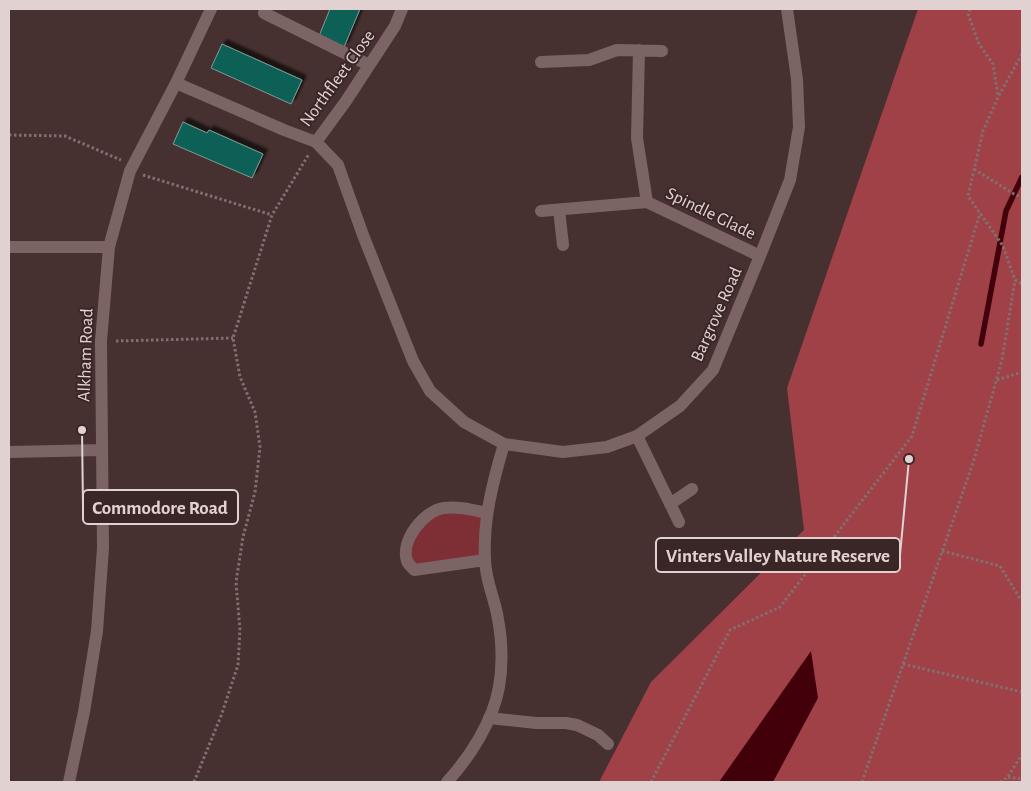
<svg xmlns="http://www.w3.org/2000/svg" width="1031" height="791" viewBox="0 0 1031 791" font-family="'Alegreya Sans',sans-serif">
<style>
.green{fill:#7e2f35}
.forest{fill:#9f4147}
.water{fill:#42000a}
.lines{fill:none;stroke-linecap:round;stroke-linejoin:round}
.stream{stroke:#42000a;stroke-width:5.5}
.building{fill:#0e6055;stroke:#7e9a94;filter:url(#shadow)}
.path{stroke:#826f6f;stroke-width:3;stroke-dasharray:2.5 2.5;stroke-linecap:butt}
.minor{stroke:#7d6464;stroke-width:12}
.labels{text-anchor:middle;stroke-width:4;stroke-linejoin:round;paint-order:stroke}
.street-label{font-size:18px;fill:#e1d2d1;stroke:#3b2626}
.leader{fill:none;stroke:#e1d2d1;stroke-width:2}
.callout-dot{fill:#e1d2d1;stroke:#3b2626;stroke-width:2}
.callout{fill:#3b2626;stroke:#e1d2d1;stroke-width:2}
.callout-label{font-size:19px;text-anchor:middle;font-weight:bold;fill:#e1d2d1}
</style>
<defs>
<filter id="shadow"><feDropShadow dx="4.5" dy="-4.5" stdDeviation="1" flood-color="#0009"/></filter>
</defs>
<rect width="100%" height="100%" fill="#463030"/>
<!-- green -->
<path class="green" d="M431 511 487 513 485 560 414 570 407 561 411 535Z"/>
<!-- forest -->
<path class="forest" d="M918 9H1022V782H599L651 682 804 530 787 388Z"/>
<!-- water -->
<path class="water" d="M811 651 818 698 773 782H719Z"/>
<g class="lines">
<!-- stream -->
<path class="stream" d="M981 344 1006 211 1022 177"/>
</g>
<!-- building -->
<path class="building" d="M330 9H360L344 47 319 36Z
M222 44 302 80 291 104 211 68Z
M183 122 207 133 209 130 263 154 252 178 173 144Z"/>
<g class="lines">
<!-- path -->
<path class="path" d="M970 9 968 14 979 44 993 64 998 96
M1022 54 998 97 983 131 968 196 1003 246 1015 280 1022 284
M9 135 65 136 121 160
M974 169 1014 194 1022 197
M143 175 272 215
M116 341 233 338
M997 380 1022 372
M942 551 1000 566 1019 597 1022 600
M903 664 1022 692
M1008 777 1022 779
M194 782 221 716 238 665 240 630 236 582 243 537 255 492 260 447 255 412 240 377 233 338 272 215 309 154
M651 782 730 630 780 607 912 436 980 213
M862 782 973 463 1002 360 1015 280
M1000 782 1008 777 1022 754"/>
<!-- minor -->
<path class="minor" d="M266 9 264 13 369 65
M639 50 637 138 647 202
M541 62 589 60 617 50 662 51
M176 83 284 130 316 142 346 101 395 26 402 9
M316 142 338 165 363 235 413 361 430 391 464 422 504 444 563 452 607 447 637 436 680 406 713 370 760 256 790 180 799 127 797 79 787 9
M559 210 563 245
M541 211 647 202 760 256
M9 247H109
M637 436 679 522
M9 452 102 450
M670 504 692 489
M485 560 414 570C412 567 408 564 407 561 400 540 425 510 444 508 458 506 473 510 487 513
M489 718 536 723H566L577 725 598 735 608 744
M69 782 84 712 97 631 103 548 101 341 109 247 130 171 176 83 211 9
M447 782C470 757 493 721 499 687 503 664 502 641 498 619 495 599 485 580 485 559 483 519 493 481 504 444"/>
</g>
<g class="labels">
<!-- street labels -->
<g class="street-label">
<text transform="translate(337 78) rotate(-54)" y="6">Northfleet Close</text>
<text transform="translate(711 213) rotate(26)" y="6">Spindle Glade</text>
<text transform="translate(716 314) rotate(-66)" y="6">Bargrove Road</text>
<text transform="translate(85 355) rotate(-88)" y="6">Alkham Road</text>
</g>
</g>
<!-- callouts -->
<path class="leader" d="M82 430L83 507M909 459L900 555"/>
<g class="callout-dot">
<circle cx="82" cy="430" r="5"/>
<circle cx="909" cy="459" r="5"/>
</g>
<g class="callout">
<rect x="83" y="490" width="155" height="34" rx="5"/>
<rect x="656" y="538" width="244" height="34" rx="5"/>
</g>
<g class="callout-label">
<text x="160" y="514">Commodore Road</text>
<text x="778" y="562">Vinters Valley Nature Reserve</text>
</g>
<!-- border -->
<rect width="1031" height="791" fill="none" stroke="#e1d2d1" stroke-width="20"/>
</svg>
